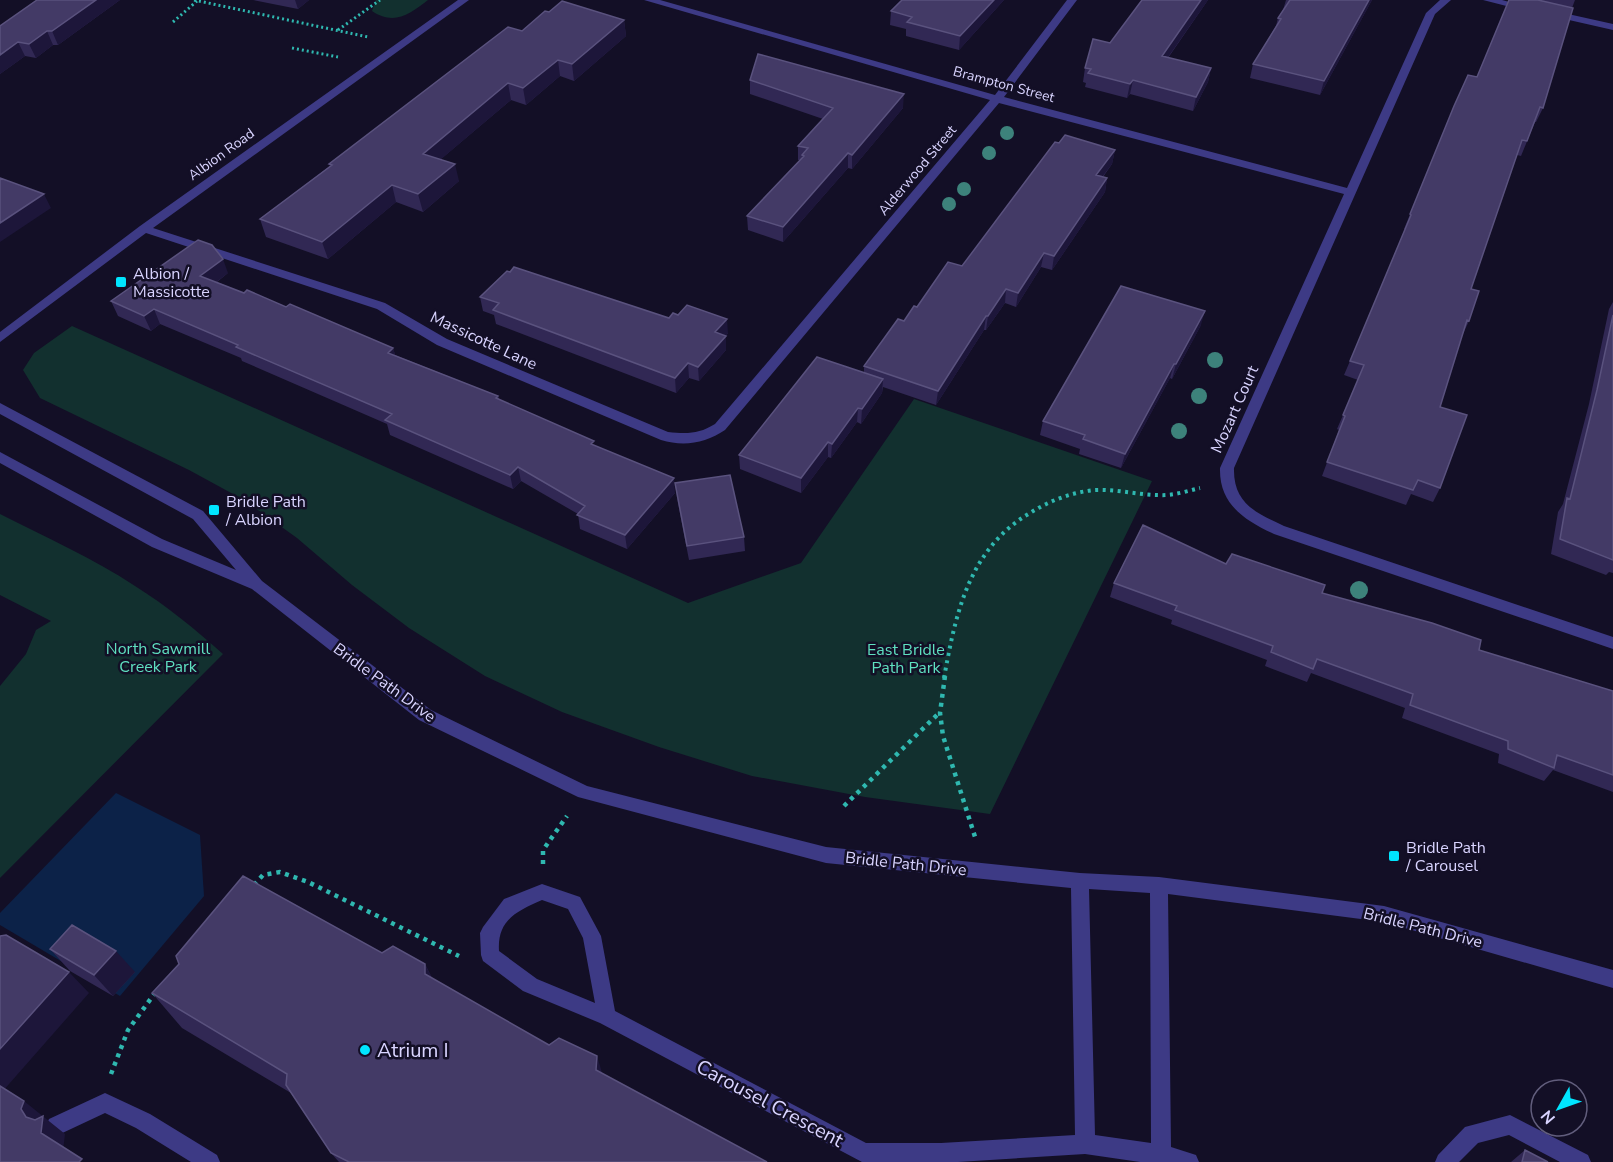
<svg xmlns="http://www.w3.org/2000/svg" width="1613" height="1162" viewBox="0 0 1613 1162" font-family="'Nunito Sans',sans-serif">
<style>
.green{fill:#12302f}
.water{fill:#0c2248}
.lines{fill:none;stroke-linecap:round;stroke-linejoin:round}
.path-far2{stroke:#2fb8b0;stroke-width:3;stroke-dasharray:2 3;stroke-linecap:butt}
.path-far1{stroke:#2fb8b0;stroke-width:4;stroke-dasharray:3 4.5;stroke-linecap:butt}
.path{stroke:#2fb8b0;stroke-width:4.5;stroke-dasharray:4 5;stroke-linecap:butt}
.minor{fill:#3d3a85;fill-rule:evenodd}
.tree{fill:#3d827b}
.wall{fill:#312854}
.shaded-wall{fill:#1d163a}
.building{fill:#433a66;stroke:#5a527e;stroke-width:1.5}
.poi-dot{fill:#00e5ff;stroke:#130f26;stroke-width:2}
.labels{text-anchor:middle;stroke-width:5;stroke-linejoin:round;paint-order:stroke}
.far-street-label{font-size:14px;fill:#d9d4ff;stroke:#130f26}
.poi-label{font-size:16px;fill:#d9d4ff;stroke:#130f26;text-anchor:start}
.street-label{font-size:16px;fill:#d9d4ff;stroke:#130f26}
.park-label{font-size:16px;fill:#5fe0c0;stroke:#130f26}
.near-poi-label{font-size:20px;fill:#d9d4ff;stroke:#130f26;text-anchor:start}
.near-street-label{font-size:20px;fill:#d9d4ff;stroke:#130f26}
</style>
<rect width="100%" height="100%" fill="#130f26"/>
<!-- green -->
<path class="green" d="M376 0H428C410 14 394 26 372 11Z
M72 326 688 603 801 563 914 399 1152 481 990 814 865 797 752 776 659 747 562 712 485 676 409 628 352 585 297 538 244 500 189 470 40 398 23 370 34 353Z
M0 514C45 537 93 558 135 586 167 606 195 629 223 654L0 878V686L26 654 36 630 51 621 0 595Z"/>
<!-- water -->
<path class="water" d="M116 793 200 835 204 896 120 996 0 925V913Z"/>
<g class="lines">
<!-- path-far2 -->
<path class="path-far2" d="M194 0 368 37
M173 22 197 1
M338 30 380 0
M292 48 338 57"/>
<!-- path-far1 -->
<path class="path-far1" d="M944 678C956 612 969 549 1030 513 1049 501 1072 492 1095 490 1117 489 1138 495 1159 495 1173 496 1187 491 1200 488"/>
<!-- path -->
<path class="path" d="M945 676 940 713 943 736 976 840
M844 806 939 713
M543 864V850L567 816
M254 885 263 875 280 872 308 882 459 956
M111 1074 128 1030 155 993"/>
<!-- minor -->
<path class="minor" d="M458 0H469L153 228 385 303 447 339 668 432C687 434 699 434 715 424L990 100 644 0H660L995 95 1067 0H1077L1004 97 1347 188 1426 13 1440 0H1451L1435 14 1234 468C1233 503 1256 513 1284 526L1613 637V649L1274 534C1244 520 1219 504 1220 468L1344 194 999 103 725 430C706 443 684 447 661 440L437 345 377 309 146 233 0 342V332L140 226Z
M1483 0H1502L1531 8 1526 11Z
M1550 10 1613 24V30L1547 15 1545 13Z
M0 403 203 511 262 581 431 710 587 786 826 847 1080 873 1159 877 1384 906 1613 970V988L1384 922 1168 894 1171 1147 1196 1155 1199 1162H1140L1085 1154 958 1162H862L600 1023 523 991 483 961 481 955 480 933 483 927 504 899 542 884 580 897 601 936 615 1011 866 1143H941L1075 1135 1071 888 826 863 578 797 419 720 252 589 152 547 0 463V452L162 539 236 570 193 519 0 414ZM1089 889 1150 893 1151 1143 1095 1135ZM542 900 568 909 583 938 595 1003 537 979 499 951C497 920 517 911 542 900Z
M105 1093 150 1114 217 1155 220 1162H191L136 1128 105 1113 56 1136 49 1133 46 1126 49 1119Z
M1510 1115 1588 1155 1591 1162H1560L1509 1135 1478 1143 1459 1162H1435L1438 1155 1465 1127Z"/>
</g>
<!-- trees -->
<g class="tree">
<circle cx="1007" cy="133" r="7"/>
<circle cx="989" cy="153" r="7"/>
<circle cx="964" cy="189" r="7"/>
<circle cx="949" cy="204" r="7"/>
<circle cx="1215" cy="360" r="8"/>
<circle cx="1199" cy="396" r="8"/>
<circle cx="1179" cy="431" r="8"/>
<circle cx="1359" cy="590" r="9"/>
</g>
<!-- wall -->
<path class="wall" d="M120 0 58 45H53L36 58 25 56 0 74V26Z
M253 0H309L298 9Z
M902 0H1004L959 50 906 36V29L890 25 891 11Z
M1142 0H1208L1168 58 1211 68 1208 82 1193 111 1130 94 1127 98 1085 87 1086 83 1083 82 1085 68 1110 43Z
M1286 0H1372L1320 95 1250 78 1253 64 1276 26 1278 18 1283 10Z
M1509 0H1575L1572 8 1543 108 1536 122H1535L1521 156 1517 155 1471 289 1469 321 1462 336 1440 407V488L1433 502 1411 494 1406 505 1322 476 1339 430 1337 429 1358 380 1344 375 1350 361 1405 229H1404L1454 106 1477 77Z
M549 12 624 20 626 36 574 81 560 76 526 105 511 100 441 159 459 181 423 212 396 202 328 259 266 237 260 219 330 166 329 164Z
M750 80 903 108 852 169 848 168 783 242 748 230 747 216 800 160H798V146L823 119 750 94Z
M1059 143 1115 150 1112 164 1103 177 1107 178 1105 192 1052 270 1041 267 1016 307 1005 303 986 330H984L936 405 883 387 882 393 861 424 857 422 831 458 828 457 801 493 740 469 739 455 864 373V366L917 307 962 266Z
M228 273 217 282 244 293 286 307 393 348 395 355 498 396 499 399 595 446 675 493 627 549 580 529 578 514 521 481 513 489 390 435 387 424 242 361 241 358 160 324 151 331 118 316 111 301Z
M480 297 669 318 728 333 726 336V350L699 381 689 378 676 393 496 324 494 315 483 311Z
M1613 302V573L1609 572 1606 575 1551 554 1558 512 1563 504 1589 404 1609 309Z
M1201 325 1172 379 1170 378 1121 468 1079 454 1080 449 1040 435 1043 421Z
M675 483 744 537 745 551 689 560 677 498Z
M1226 564 1322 593 1479 650 1613 691V792L1553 770 1544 781 1498 763 1499 754 1402 718 1405 708 1311 673 1307 682 1265 666 1267 660 1171 624 1172 620 1110 597 1114 583Z
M50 949 135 972 113 996 70 971Z
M382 953 425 964 432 978 549 1045 767 1162H339L331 1153 291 1093 182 1028 152 993Z
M1525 1150 1548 1162H1511Z"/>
<!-- shaded-wall -->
<path class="shaded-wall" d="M96 0H120L58 45 52 31Z
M295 0H309L298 9Z
M994 0H1004L959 50 960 36Z
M1201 0H1208L1159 70 1162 56Z
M1369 0H1372L1320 95 1324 81Z
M624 20 626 36 574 81 572 64Z
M47 31 53 45 36 58 29 44Z
M18 42 25 56 0 74V55Z
M558 60 560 76 526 105 523 88Z
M1211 68 1208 82 1193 111 1196 97Z
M1133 80 1130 94 1127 98 1130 84Z
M508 83 511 100 427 171 423 154Z
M904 94 903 108 852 169V155Z
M1115 150 1112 164 1093 189 1096 175Z
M848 153V168L783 242V227Z
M455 164 459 181 423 212 418 194Z
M1107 178 1105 192 1052 270 1054 256Z
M392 185 396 202 328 259 322 242Z
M44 194 51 208 0 242V223Z
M1044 253 1041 267 1016 307 1018 293Z
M223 259 228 273 206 290 200 276Z
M1006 289 1005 303 986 330 988 316Z
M154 309 160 324 151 331 144 316Z
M1205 311 1201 325 1172 379 1176 364Z
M986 316 984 330 936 405 938 391Z
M727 319 728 333 726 336V350L699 381 698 367 715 332Z
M393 348 398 363 388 353Z
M688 363 689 378 676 393 675 378Z
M1174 364 1170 378 1121 468 1125 454Z
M883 379 882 393 861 424 862 409Z
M858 408 857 422 831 458 832 444Z
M828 442V457L801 493V478Z
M518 467 521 481 513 489 510 475Z
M674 478 675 493 627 549 625 535Z
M116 951 135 972 113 996 94 975Z
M425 964 443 1000 425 974Z
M69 972 89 993 2 1092 0 1090V1049Z
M597 1056 607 1089 596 1070Z
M24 1101 65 1134 63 1151 41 1133 26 1117 21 1109Z"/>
<!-- building -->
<path class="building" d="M37 0H96L52 31H47L29 44 18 42 0 55V26Z
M902 0H994L960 36 907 22 912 17 891 11Z
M1142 0H1201L1162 56 1211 68 1196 97 1133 80 1130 84 1088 73 1091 69 1085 68 1093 39 1110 43Z
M1290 0H1369L1324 81 1253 64 1281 19 1278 18Z
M1509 0H1538L1573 8 1543 108 1540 107 1527 141 1522 140 1471 289 1479 291 1469 321 1467 320 1440 407 1467 415 1440 488 1418 480 1413 490 1327 462 1345 416 1343 415 1364 365 1350 361 1411 215 1410 214 1454 106 1468 75 1477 77Z
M562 1 624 20 572 64 558 60 523 88 508 83 423 154 455 164 418 194 392 185 322 242 260 219 332 165 329 164 508 27 522 31 545 11 549 12Z
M758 54 904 94 852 155 848 153 783 227 747 216 804 156 802 155 808 148 798 146 833 108 750 80Z
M1065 135 1115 150 1096 175 1107 178 1054 256 1044 253 1018 293 1006 289 988 316H986L938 391 864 366 898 319 904 321 914 306 917 307 948 262 962 266 1055 142 1059 143Z
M0 178 44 194 0 223Z
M198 240 212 245 223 259 200 276 244 293 247 290 286 307 290 304 393 348 388 353 498 396 496 398 594 441 591 444 674 478 625 535 577 515 585 506 518 467 510 475 385 420 392 414 236 347 238 345 154 309 144 316 111 301Z
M514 267 669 318 673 313 678 315 687 305 727 319 715 332 726 336 698 367 688 363 675 378 493 310 499 303 480 297 507 271 510 272Z
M1121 286 1205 311 1176 364H1174L1125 454 1083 439 1085 435 1043 421Z
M1613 315V560L1560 539 1567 498 1570 499 1597 390Z
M817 357 883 379 862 409 858 408 832 444 828 442 801 478 739 455Z
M730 475 744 537 687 546 675 483Z
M1143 525 1226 564 1232 554 1325 585 1322 593 1432 623 1481 640 1479 650 1613 691V775L1557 755 1554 768 1508 749V741L1410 705 1413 694 1317 659 1313 669 1271 652 1273 646 1175 610 1177 606 1114 583Z
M243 876 382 953 393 946 425 964V974L549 1045 559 1038 597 1056 596 1070 767 1162H349L331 1153 286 1085 287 1074 152 993 179 964 176 956Z
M72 925 116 951 94 975 50 949Z
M6 935 69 972 0 1049V936Z
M0 1086 24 1101 21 1109 26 1117 35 1120 43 1116 41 1133 82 1159 79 1162H0Z
M1525 1150 1548 1162H1522Z"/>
<!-- markers -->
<g class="poi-dot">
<rect x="115" y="276" width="12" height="12" rx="3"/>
<rect x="208" y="504" width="12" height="12" rx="3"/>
<rect x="1388" y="850" width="12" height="12" rx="3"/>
<circle cx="365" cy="1050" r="6"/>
</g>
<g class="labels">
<!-- far-street labels -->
<g class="far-street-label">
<text transform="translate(1004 84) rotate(15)" y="5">Brampton Street</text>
<text transform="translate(221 154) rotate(-36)" y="5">Albion Road</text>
<text transform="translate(917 170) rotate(-50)" y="5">Alderwood Street</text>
</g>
<!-- poi labels -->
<g class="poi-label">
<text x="133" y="279">Albion /<tspan x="133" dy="18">Massicotte</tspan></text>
<text x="226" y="507">Bridle Path<tspan x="226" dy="18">/ Albion</tspan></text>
<text x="1406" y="853">Bridle Path<tspan x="1406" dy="18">/ Carousel</tspan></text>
</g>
<!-- street labels -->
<g class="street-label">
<text transform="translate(484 340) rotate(25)" y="6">Massicotte Lane</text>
<text transform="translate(1234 409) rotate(-66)" y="6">Mozart Court</text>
<text transform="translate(385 682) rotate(36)" y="6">Bridle Path Drive</text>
<text transform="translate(906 863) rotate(6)" y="6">Bridle Path Drive</text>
<text transform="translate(1423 927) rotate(14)" y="6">Bridle Path Drive</text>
</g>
<!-- park labels -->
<g class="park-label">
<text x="158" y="654">North Sawmill<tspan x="158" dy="18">Creek Park</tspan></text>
<text x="906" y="655">East Bridle<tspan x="906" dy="18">Path Park</tspan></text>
</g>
<!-- near-poi labels -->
<g class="near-poi-label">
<text x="377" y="1057">Atrium I</text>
</g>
<!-- near-street labels -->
<g class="near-street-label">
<text transform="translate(770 1103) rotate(28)" y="7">Carousel Crescent</text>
</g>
</g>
<!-- north arrow -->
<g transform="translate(1559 1108) rotate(230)"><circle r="28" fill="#130f26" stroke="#625e7d" stroke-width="1.5"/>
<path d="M0-4.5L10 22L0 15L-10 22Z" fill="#00e5ff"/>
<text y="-9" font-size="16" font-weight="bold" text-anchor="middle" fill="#d9d4ff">N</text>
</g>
</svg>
